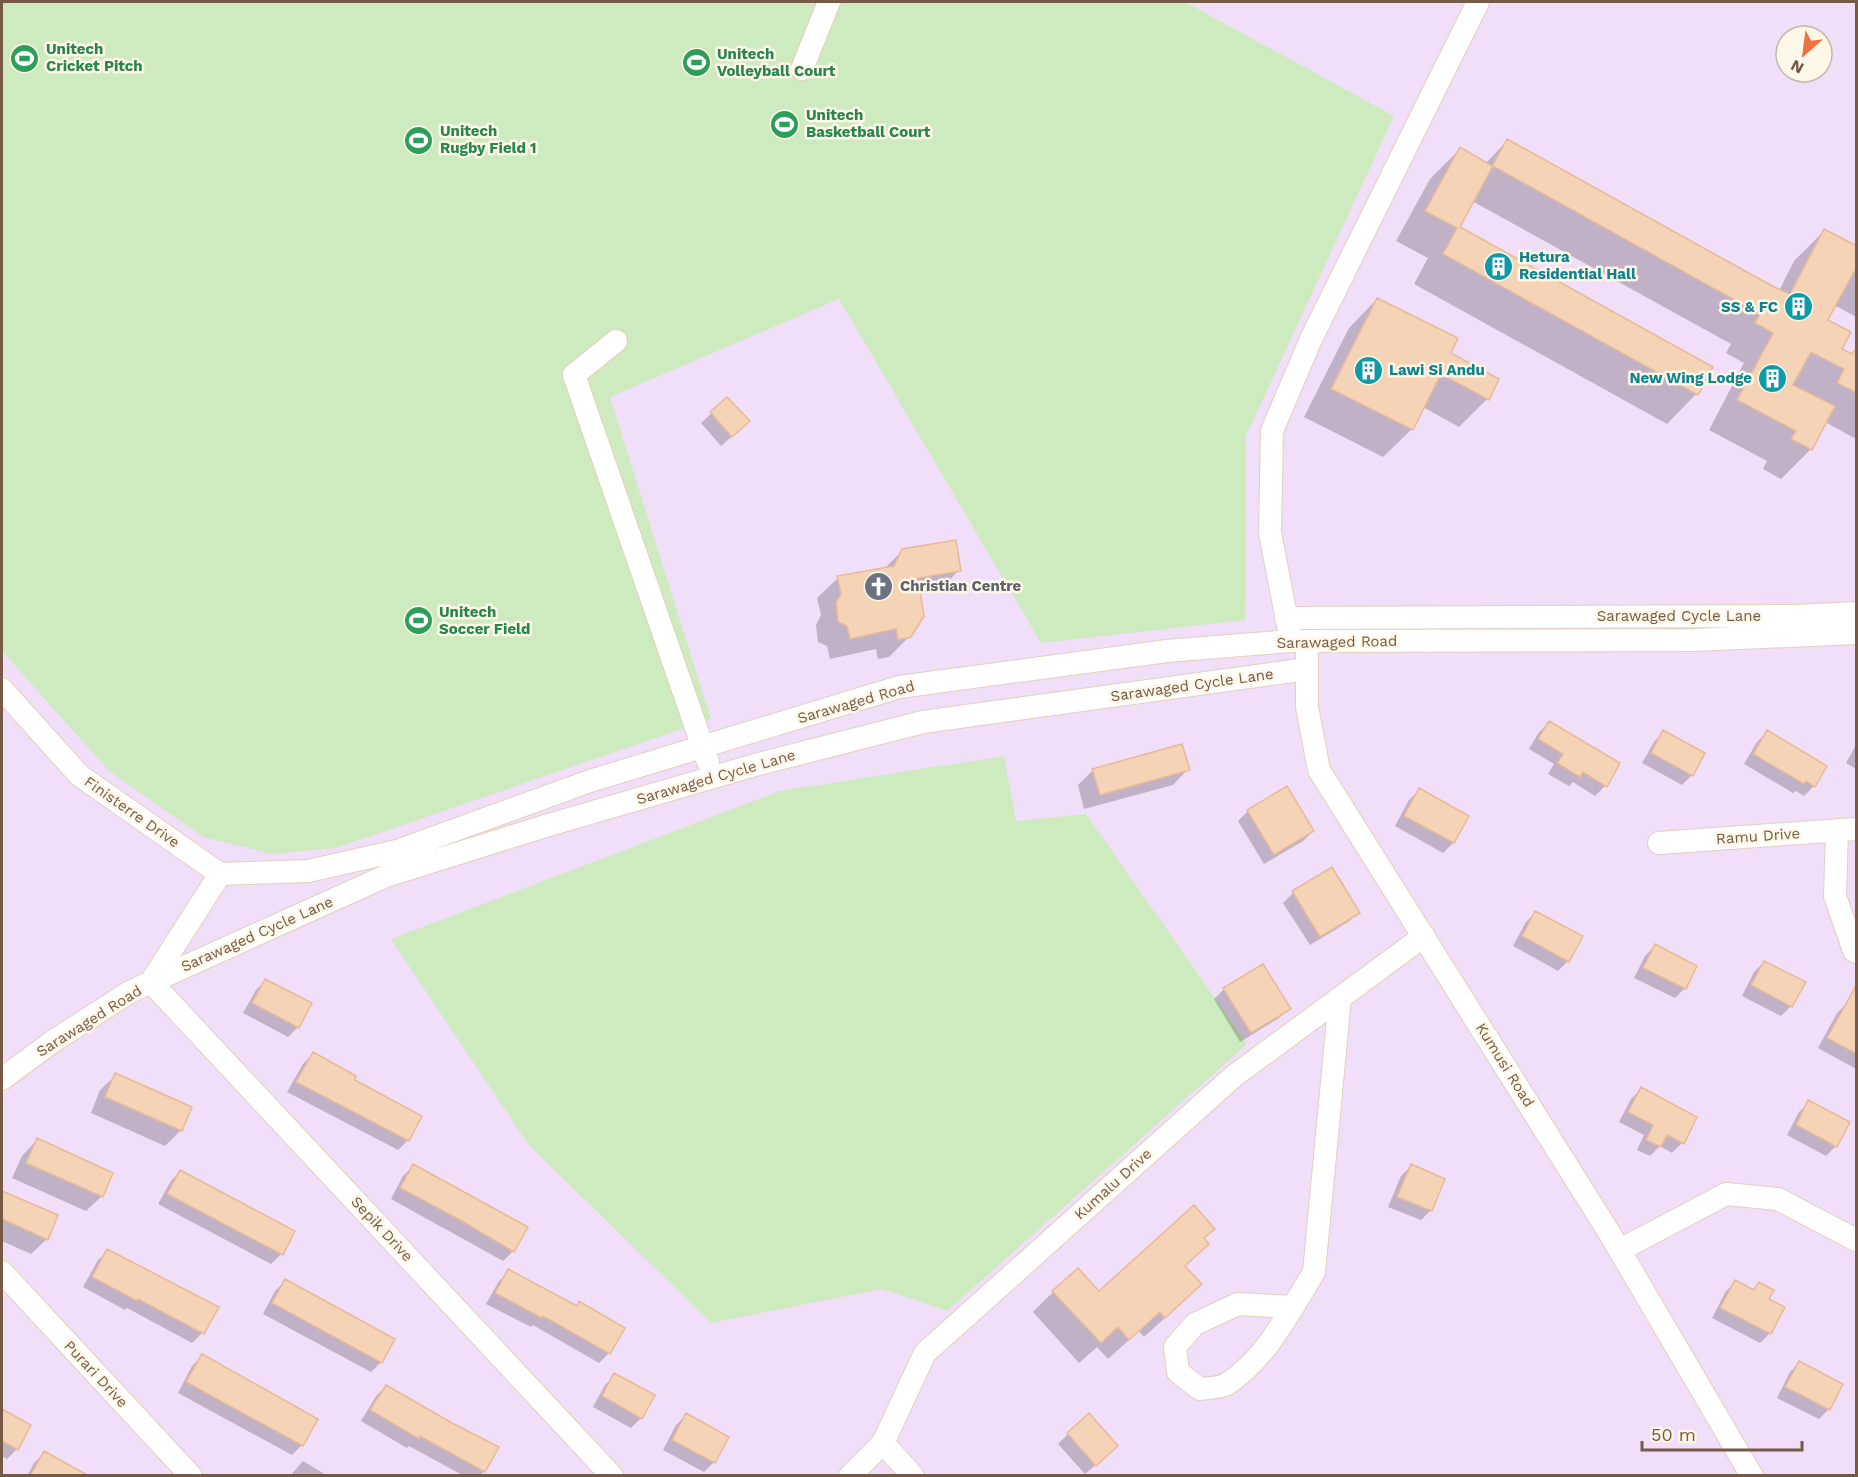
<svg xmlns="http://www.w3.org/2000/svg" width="1858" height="1477" viewBox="0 0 1858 1477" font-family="'Work Sans',sans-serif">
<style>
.education{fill:#f1def9;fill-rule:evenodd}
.green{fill:#ceebbf}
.shadow{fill:#0003}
.building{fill:#f4d3b7;stroke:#e7ba97;stroke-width:1.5}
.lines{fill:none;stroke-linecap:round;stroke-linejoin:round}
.minor-casing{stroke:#e2d0bc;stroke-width:24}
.minor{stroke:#fff;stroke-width:22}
.labels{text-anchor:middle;stroke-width:5;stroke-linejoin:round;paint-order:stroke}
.leisure-label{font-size:15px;font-weight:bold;fill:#27864d;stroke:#fff7e8;text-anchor:start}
.culture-label{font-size:15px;font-weight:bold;fill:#0d838f;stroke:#fff7e8;text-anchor:start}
.worship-label{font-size:15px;font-weight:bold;fill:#5b616d;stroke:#fff7e8;text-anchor:start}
.street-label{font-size:15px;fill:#765a47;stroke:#fff7e8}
</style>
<rect width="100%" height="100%" fill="#fdf4e1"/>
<!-- education -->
<path class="education" d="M2 2H1856V1475H2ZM1786 36H1822V72H1786Z"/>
<!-- green -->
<path class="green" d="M2 2H1185L1394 116 1246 436 1245 620 1041 643 839 299 610 397 711 719 336 848 272 854 203 837 109 771 2 651Z
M1004 756 1016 821 1086 814 1247 1044 947 1311 882 1289 711 1323 528 1144 391 939 780 791Z"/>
<!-- shadow -->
<path class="shadow" d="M1507 141 1779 291 1794 261 1824 231 1856 248V317L1834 305 1826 321 1840 349 1856 358V439L1825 422 1811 449 1781 479 1763 469 1767 461 1709 430 1744 363 1726 353 1731 344 1472 201 1457 227 1711 368 1696 394 1667 424 1414 284 1428 258 1396 241 1430 179 1460 149 1485 164Z
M1377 299 1449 354 1487 399 1459 427 1423 407 1412 429 1383 457 1304 417 1349 328Z
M727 399 738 431 721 446 701 423Z
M903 550 959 570 939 591 919 594 910 636 889 657 878 659 876 649 830 659 827 646 818 642 816 625 821 615 817 598 838 578 884 569Z
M1549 723 1605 786 1595 796 1573 782 1569 786 1548 774 1554 764 1529 749 1539 732Z
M1663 732 1692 775 1682 785 1642 763 1654 742Z
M1767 732 1814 786 1804 796 1796 791 1793 793 1744 764 1757 742Z
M1856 745V769L1846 763Z
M1188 769 1173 785 1084 809 1078 785 1093 770Z
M1419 790 1453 843 1443 853 1395 826 1409 800Z
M1248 811 1313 831 1303 841 1264 864 1238 821Z
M1293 893 1358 913 1348 922 1310 945 1283 903Z
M1536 912 1568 961 1558 971 1513 946 1526 922Z
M1655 946 1685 988 1675 998 1634 978 1645 956Z
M1764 962 1791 1006 1781 1016 1742 996 1754 972Z
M266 980 298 1027 288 1037 243 1013 256 990Z
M1224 989 1289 1008 1279 1018 1240 1042 1214 999Z
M1847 1003 1856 1008V1069L1818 1048 1837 1013Z
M313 1054 352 1080 408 1140 398 1150 287 1092 303 1064Z
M116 1075 181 1130 165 1146 91 1113 100 1090Z
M1641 1089 1682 1143 1672 1153 1660 1146 1650 1156 1637 1150 1644 1135 1619 1122 1631 1099Z
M1809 1102 1836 1146 1826 1156 1787 1135 1799 1112Z
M37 1140 102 1196 86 1211 12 1178 22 1156Z
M413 1166 513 1251 503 1261 391 1199 403 1176Z
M1411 1166 1431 1210 1421 1220 1388 1207 1401 1176Z
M180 1171 281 1254 271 1264 158 1204 171 1181Z
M2 1192 57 1216 47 1239 31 1254 2 1241Z
M1202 1239 1184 1267 1179 1305 1144 1337 1139 1331 1108 1359 1097 1347 1079 1363 1033 1312 1053 1292 1099 1293Z
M108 1251 217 1307 202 1333 192 1343 127 1308 125 1310 83 1287 98 1260Z
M509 1271 576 1307 580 1303 609 1353 599 1363 533 1325 531 1327 486 1304 499 1281Z
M285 1281 381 1362 371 1372 263 1314 275 1291Z
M1736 1282 1752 1290 1759 1284 1767 1300 1770 1333 1760 1343 1712 1318 1726 1291Z
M202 1356 302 1445 292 1455 178 1393 192 1366Z
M1800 1362 1829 1409 1819 1419 1777 1398 1790 1372Z
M615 1375 641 1418 631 1428 593 1407 605 1385Z
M386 1386 484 1471 480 1476H464L409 1446 407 1448 361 1421 376 1396Z
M2 1411 29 1426 17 1449 7 1459 2 1456Z
M686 1415 714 1462 704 1472 663 1450 676 1425Z
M1068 1434 1106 1456 1085 1474 1058 1444Z
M44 1453 86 1476H27L34 1463Z
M303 1461 328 1476H290Z"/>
<!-- building -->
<path class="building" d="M1507 139 1774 287 1790 294 1824 229 1857 246V266L1828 320 1851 332 1842 349 1852 354 1857 347V393L1837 383 1844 369 1811 352 1793 385 1835 406 1812 450 1791 439 1796 431 1737 400 1773 333 1755 323 1760 314 1493 166 1460 227 1713 367 1698 395 1443 254 1457 228 1425 211 1460 147 1492 166Z
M1377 298 1458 338 1451 353 1499 379 1489 400 1441 374 1413 430 1331 389Z
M727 397 750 421 732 437 710 412Z
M956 540 961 571 918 578 924 616 911 637 898 640 896 629 850 639 847 626 838 622 836 603 841 594 837 576 894 566 902 549Z
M1549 721 1620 763 1607 787 1583 772 1580 777 1557 763 1563 754 1538 739Z
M1663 730 1705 753 1693 776 1651 753Z
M1767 730 1827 766 1815 787 1806 781 1804 784 1753 754Z
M1182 744 1190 770 1100 795 1092 769Z
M1287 786 1314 831 1274 855 1247 810Z
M1419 788 1469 816 1454 843 1404 816Z
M1332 867 1360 913 1320 937 1292 891Z
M1535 911 1583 936 1569 962 1522 936Z
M1655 944 1697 966 1686 989 1643 968Z
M1764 961 1806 982 1792 1007 1751 985Z
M1263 964 1291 1009 1251 1033 1223 988Z
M265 979 312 1003 299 1028 252 1003Z
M1857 984V1054L1827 1038Z
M313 1052 356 1076 355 1080 422 1116 409 1141 296 1082Z
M115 1073 192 1107 182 1131 105 1097Z
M1641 1087 1697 1117 1684 1144 1667 1135 1661 1147 1646 1140 1653 1125 1628 1112Z
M1808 1100 1850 1122 1837 1147 1796 1125Z
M37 1138 113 1173 103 1197 26 1163Z
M413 1164 528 1227 514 1252 462 1221 400 1188Z
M1411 1164 1445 1179 1432 1211 1397 1197Z
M180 1170 295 1231 283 1255 167 1194Z
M2 1191 58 1215 48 1240 2 1219Z
M1194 1205 1215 1229 1204 1238 1209 1244 1185 1266 1202 1284 1165 1318 1160 1312 1129 1340 1118 1327 1101 1343 1052 1291 1078 1268 1099 1291Z
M107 1249 219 1307 204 1334 138 1299 137 1301 92 1277Z
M508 1269 577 1306 579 1301 625 1328 610 1354 543 1316 542 1318 495 1293Z
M285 1279 395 1339 382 1363 272 1303Z
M1735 1280 1754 1290 1759 1282 1774 1290 1769 1299 1785 1307 1771 1334 1720 1308Z
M202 1354 318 1419 303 1446 186 1382Z
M1799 1361 1843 1384 1830 1410 1785 1387Z
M614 1373 655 1395 642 1419 602 1396Z
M386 1385 452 1423 499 1447 485 1472 420 1436 419 1439 370 1410Z
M2 1409 31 1425 18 1450 2 1441Z
M686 1413 729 1437 715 1463 672 1440Z
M1089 1413 1118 1446 1096 1466 1067 1433Z
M44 1451 89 1476H30Z"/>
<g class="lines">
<defs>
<path id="minor" d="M802 69 829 2
M616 341 574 375 708 762
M1286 618 1796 616 1856 613
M1291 641 1270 533 1272 431 1311 339 1478 2
M1307 655V707L1319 770 1610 1234 1752 1476
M2 689 79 775 220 874
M1837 830 1835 896 1854 951 1856 952
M1659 843 1856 829
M151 982 386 876 542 827 755 765 923 722 1307 669
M151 982 612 1476
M2 1079 52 1042 128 993 151 982 220 874 308 871 397 851 590 781 899 687 1167 651 1291 641 1694 640 1856 633
M1620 1250 1726 1194 1778 1199 1856 1240
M2 1272 191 1476
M1292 1307 1238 1304 1195 1324 1175 1347 1178 1372 1200 1389C1208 1388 1220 1388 1227 1384 1266 1359 1290 1311 1314 1272L1340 998
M883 1443 913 1476
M850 1476 883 1443 925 1353 1234 1076 1424 936"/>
</defs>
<!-- minor casing -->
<use href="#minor" class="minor-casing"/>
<!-- minor -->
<use href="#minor" class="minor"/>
</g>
<!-- icons -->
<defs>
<symbol id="stadium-disc" viewBox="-11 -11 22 22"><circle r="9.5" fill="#2e9e5b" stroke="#fff7e8"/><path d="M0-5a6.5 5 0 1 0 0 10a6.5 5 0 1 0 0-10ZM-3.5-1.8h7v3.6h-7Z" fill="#fff"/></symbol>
<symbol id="building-disc" viewBox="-11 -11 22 22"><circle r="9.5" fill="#0f9aa8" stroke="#fff7e8"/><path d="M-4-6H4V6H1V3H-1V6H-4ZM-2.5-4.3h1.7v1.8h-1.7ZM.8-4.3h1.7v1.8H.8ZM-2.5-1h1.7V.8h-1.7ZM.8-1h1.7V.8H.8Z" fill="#fff"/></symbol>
<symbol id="church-disc" viewBox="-11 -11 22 22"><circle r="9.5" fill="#6b7280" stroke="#fff7e8"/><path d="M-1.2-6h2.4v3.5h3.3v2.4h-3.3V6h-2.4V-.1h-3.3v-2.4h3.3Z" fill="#fff"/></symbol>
</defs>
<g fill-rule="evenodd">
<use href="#stadium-disc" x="8" y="42" width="33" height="33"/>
<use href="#stadium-disc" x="680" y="46" width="33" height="33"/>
<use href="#stadium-disc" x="768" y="108" width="33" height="33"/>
<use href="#stadium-disc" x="402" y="124" width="33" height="33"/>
<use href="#building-disc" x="1482" y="250" width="33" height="33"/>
<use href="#building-disc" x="1782" y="290" width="33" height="33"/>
<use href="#building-disc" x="1352" y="354" width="33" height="33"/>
<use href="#building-disc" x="1756" y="362" width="33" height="33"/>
<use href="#church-disc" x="862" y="570" width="33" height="33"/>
<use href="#stadium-disc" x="402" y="604" width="33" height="33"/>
</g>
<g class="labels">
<!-- leisure labels -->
<g class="leisure-label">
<text x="46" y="54">Unitech<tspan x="46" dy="17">Cricket Pitch</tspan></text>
<text x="717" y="59">Unitech<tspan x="717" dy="17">Volleyball Court</tspan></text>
<text x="806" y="120">Unitech<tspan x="806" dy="17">Basketball Court</tspan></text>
<text x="440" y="136">Unitech<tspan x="440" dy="17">Rugby Field 1</tspan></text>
<text x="439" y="617">Unitech<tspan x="439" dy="17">Soccer Field</tspan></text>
</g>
<!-- culture labels -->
<g class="culture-label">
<text x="1519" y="262">Hetura<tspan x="1519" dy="17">Residential Hall</tspan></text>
<text x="1778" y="312" text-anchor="end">SS &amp; FC</text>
<text x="1389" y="375">Lawi Si Andu</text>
<text x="1752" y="383" text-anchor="end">New Wing Lodge</text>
</g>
<!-- worship labels -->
<g class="worship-label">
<text x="900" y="591">Christian Centre</text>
</g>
<!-- street labels -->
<g class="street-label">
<text x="1679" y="621">Sarawaged Cycle Lane</text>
<text transform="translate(1337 642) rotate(-1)" y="5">Sarawaged Road</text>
<text transform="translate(1192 685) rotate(-8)" y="5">Sarawaged Cycle Lane</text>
<text transform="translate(856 702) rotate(-16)" y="5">Sarawaged Road</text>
<text transform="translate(716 777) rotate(-16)" y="5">Sarawaged Cycle Lane</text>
<text transform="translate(132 812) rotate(35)" y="5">Finisterre Drive</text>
<text transform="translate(1758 836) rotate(-4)" y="5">Ramu Drive</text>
<text transform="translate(257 934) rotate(-24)" y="5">Sarawaged Cycle Lane</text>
<text transform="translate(89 1021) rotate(-32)" y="5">Sarawaged Road</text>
<text transform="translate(1505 1065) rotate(58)" y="5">Kumusi Road</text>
<text transform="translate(1113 1184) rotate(-42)" y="5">Kumalu Drive</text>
<text transform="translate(382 1229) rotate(47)" y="5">Sepik Drive</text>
<text transform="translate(96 1374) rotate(47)" y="5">Purari Drive</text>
</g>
</g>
<!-- border -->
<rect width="1858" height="1477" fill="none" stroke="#765a47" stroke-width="6"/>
<!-- north arrow -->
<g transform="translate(1804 54) rotate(208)"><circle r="28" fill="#fff7e8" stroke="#c8b8a8" stroke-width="1.5"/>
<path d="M0-4.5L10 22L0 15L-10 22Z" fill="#ee713f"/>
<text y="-9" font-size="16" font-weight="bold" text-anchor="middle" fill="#765a47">N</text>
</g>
<!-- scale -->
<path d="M1642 1441v9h160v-9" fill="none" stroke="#765a47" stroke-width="3"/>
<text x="1651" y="1441" font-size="18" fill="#765a47" stroke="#fff7e8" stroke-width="4.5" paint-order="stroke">50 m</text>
</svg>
